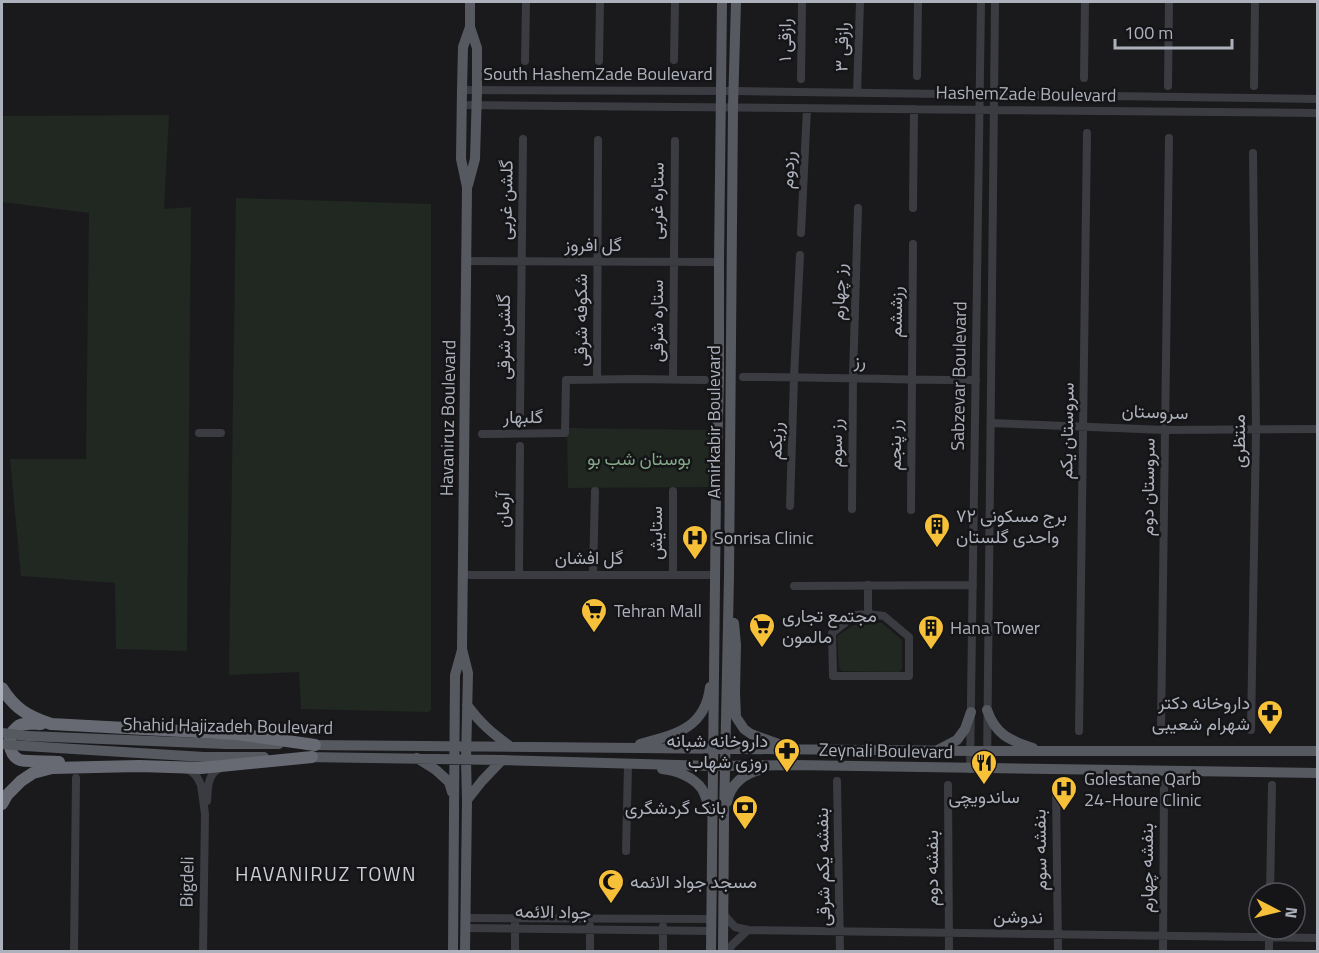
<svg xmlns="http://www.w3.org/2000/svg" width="1319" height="953" viewBox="0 0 1319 953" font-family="'Titillium Web',Vazirmatn,sans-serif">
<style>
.green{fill:#202821}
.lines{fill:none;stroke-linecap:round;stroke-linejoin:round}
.minor{stroke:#3b3c42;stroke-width:8}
.major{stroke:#575961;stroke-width:10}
.highway{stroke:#676a73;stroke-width:12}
.major-bridge{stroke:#575961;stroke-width:10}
.labels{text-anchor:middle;stroke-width:5;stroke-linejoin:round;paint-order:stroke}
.street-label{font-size:18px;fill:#adb1bc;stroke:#151518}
.park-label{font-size:18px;fill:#83a787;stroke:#151518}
.poi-label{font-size:18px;fill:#adb1bc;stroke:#151518;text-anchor:start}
.neighbourhood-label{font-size:20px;letter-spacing:1.5px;fill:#ced0d8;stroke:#151518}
</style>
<rect width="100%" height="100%" fill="#1a1a1d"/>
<!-- green -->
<path class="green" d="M169 115 164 209 191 207 187 651 116 649 115 583 21 576 10 459H86L89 213 2 202V116Z
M236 198 431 204V710L428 712 301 709 299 672 229 675Z
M567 428 710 430 709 487 568 488Z
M857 623H882L902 640V669L899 672 842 671 839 668 837 636Z"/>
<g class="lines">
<!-- minor -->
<path class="minor" d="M674 60 675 2
M525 61 526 2
M599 61 600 2
M917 76 918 2
M1084 78 1085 2
M801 79 802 2
M1168 86 1169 2
M1254 86 1255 2
M462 90 734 91 1318 99
M857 93 860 2
M462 105 1318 113
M913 208 914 109
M801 233 807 108
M467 261 719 262
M743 377C821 377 898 380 976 380
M673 379 675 141
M597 380 598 140
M520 414 523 139
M991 423 1165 430 1318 429
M199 433H221
M482 434 565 433 566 380 634 379 705 380
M673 491V575
M790 506 794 377 800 255
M852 509 853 377 858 208
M911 510 913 244
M519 574 520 446
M463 575H716
M593 575 595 491
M794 586 973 585
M868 614 855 615 832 633 833 676H909V637L884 616 868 614V585
M1161 729 1169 138
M1251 730 1256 430 1253 153
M1079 731 1087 133
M185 769 191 771 197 777 201 785 205 814 203 952
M970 769 981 2
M987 769 995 2
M837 781 840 952
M948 785 949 952
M1056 785 1058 952
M207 801C208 789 207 774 220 768
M626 851 628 765
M1270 893 1272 785
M724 915 735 927 748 930 1318 938
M466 918 712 919
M515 922V952
M465 928 712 931
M74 952 76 778
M590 952V926
M663 952V926
M728 952 732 945 748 930
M1163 952 1164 784
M1269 952V929"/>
<!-- major -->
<path class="major" d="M468 185 475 159 477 90V48L470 27V2
M734 623 736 645 735 693 736 717 744 729 751 734 787 747
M467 705C481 724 492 733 511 747
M987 710C996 735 1009 740 1033 748
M28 736 226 744H279
M640 744C674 735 705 729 710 687
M307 745 971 751H1318
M25 746 204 757H264
M938 750 957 740 965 729 971 712
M304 757 502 760 713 766 793 765 1318 773
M417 758 436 770 449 782 452 792
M662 769C675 770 694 777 702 789 706 796 708 805 711 813
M467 800 482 781 502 760
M727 802C731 783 745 773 763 769
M453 952 455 675 462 650
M465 952 467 800 466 760 468 673 462 649 467 187 461 159 462 90 463 47 470 27
M711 952 716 491 719 380V262L722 2
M723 952 724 817 729 576 733 107 736 2"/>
<!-- highway -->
<path class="highway" d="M2 688C15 709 28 716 51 724L237 734 315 745
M41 724C33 724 23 722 17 727 7 735 7 755 20 760 27 762 51 761 59 762
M2 804 7 795 21 781 33 773 52 768 139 766 201 768 312 757"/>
<!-- major-bridge -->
<path class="major-bridge" d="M2 733 28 736
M2 744 25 746"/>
</g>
<!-- icons -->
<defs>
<symbol id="building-pin" viewBox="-11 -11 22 30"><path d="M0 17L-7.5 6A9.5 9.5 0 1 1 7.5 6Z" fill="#f6c038" stroke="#151518"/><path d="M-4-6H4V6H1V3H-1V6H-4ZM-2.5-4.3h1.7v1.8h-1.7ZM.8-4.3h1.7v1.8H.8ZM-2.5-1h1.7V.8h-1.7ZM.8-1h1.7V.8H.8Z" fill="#111"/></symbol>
<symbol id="hospital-pin" viewBox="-11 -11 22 30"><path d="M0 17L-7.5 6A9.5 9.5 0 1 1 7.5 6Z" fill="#f6c038" stroke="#151518"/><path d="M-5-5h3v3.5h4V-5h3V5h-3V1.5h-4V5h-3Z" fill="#111"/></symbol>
<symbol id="supermarket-pin" viewBox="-11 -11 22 30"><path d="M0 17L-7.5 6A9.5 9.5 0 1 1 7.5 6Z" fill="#f6c038" stroke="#151518"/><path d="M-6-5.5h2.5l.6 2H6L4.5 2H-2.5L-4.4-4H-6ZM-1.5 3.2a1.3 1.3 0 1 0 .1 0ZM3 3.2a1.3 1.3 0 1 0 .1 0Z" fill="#111"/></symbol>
<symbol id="pharmacy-pin" viewBox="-11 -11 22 30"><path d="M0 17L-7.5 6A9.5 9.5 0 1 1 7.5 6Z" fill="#f6c038" stroke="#151518"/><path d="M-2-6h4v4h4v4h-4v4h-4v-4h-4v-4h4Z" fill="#111"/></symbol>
<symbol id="restaurant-pin" viewBox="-11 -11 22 30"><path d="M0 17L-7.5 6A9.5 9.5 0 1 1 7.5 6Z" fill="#f6c038" stroke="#151518"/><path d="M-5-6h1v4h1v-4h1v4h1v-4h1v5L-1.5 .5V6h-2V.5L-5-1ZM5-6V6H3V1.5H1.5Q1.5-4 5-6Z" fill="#111"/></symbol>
<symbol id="bank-pin" viewBox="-11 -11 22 30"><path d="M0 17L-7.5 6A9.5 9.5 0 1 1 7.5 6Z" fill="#f6c038" stroke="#151518"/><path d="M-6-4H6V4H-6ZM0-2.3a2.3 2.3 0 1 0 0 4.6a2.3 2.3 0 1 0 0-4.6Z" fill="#111"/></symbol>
<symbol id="mosque-pin" viewBox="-11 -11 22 30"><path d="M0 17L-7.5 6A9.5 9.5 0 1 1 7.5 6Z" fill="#f6c038" stroke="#151518"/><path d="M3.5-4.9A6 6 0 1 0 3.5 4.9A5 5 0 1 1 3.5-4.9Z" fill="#111"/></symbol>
</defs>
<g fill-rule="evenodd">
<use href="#building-pin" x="922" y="511" width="30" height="40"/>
<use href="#hospital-pin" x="680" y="523" width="30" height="40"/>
<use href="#supermarket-pin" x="579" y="596" width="30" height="40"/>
<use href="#supermarket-pin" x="747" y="611" width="30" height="40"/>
<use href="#building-pin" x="916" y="613" width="30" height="40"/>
<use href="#pharmacy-pin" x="1255" y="698" width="30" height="40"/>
<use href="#pharmacy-pin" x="772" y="736" width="30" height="40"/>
<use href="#restaurant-pin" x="969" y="748" width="30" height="40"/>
<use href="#hospital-pin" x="1049" y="774" width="30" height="40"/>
<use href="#bank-pin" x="730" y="793" width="30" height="40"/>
<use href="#mosque-pin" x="596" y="867" width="30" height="40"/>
</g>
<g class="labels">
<!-- street labels -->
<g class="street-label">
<text transform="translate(785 40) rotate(-90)" y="6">رازقی ۱</text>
<text transform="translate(842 47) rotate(-89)" y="6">رازقی ۳</text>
<text x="598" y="80">South HashemZade Boulevard</text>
<text transform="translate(1026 94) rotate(1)" y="6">HashemZade Boulevard</text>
<text transform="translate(788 170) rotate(-87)" y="6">رزدوم</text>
<text transform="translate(506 200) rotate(-89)" y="6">گلشن غربی</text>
<text transform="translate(657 201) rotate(-89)" y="6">ستاره غربی</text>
<text x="593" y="251">گل افروز</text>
<text transform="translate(839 292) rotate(-88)" y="6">رز چهارم</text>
<text transform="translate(896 312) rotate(-89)" y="6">رزششم</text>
<text transform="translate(581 320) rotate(-90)" y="6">شکوفه شرقی</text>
<text transform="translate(657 321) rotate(-90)" y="6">ستاره شرقی</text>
<text transform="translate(504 337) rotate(-90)" y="6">گلشن شرقی</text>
<text transform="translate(860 361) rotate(2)" y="6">رز</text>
<text transform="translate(959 376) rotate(-89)" y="6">Sabzevar Boulevard</text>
<text transform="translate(1155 412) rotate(2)" y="6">سروستان</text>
<text x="523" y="423">گلبهار</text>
<text transform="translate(448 418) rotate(-89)" y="6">Havaniruz Boulevard</text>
<text transform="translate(714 422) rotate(-90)" y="6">Amirkabir Boulevard</text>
<text transform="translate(1067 431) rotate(-89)" y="6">سروستان یکم</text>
<text transform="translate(776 441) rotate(-88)" y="6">رزیکم</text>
<text transform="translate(1239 441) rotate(-90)" y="6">منتظری</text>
<text transform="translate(836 443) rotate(-90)" y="6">رز سوم</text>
<text transform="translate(895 445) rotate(-90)" y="6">رز پنجم</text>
<text transform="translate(1148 487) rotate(-89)" y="6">سروستان دوم</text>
<text transform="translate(503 510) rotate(-89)" y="6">آرمان</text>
<text transform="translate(656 533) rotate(-90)" y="6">ستایش</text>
<text x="589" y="564">گل افشان</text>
<text transform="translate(228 726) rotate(1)" y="6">Shahid Hajizadeh Boulevard</text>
<text transform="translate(886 751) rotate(1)" y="6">Zeynali Boulevard</text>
<text transform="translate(1040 850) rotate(-91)" y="6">بنفشه سوم</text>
<text transform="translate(823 867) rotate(-91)" y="6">بنفشه یکم شرقی</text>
<text transform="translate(932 868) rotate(-90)" y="6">بنفشه دوم</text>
<text transform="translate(1147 868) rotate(-90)" y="6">بنفشه چهارم</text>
<text transform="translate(187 882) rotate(-89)" y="6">Bigdeli</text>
<text transform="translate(553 912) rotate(1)" y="6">جواد الائمه</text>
<text transform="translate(1018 917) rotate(1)" y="6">ندوشن</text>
</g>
<!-- park labels -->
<g class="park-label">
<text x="639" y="465">بوستان شب بو</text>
</g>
<!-- poi labels -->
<g class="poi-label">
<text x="956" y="522">برج مسکونی ۷۲<tspan x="956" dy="21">واحدی گلستان</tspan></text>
<text x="714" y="544">Sonrisa Clinic</text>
<text x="614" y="617">Tehran Mall</text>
<text x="782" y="622">مجتمع تجاری<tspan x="782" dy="21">مالمون</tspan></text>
<text x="950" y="634">Hana Tower</text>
<text x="1250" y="709" text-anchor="end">داروخانه دکتر<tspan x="1250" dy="21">شهرام شعیبی</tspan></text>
<text x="768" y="747" text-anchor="end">داروخانه شبانه<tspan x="768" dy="21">روزی شهاب</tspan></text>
<text x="1084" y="785">Golestane Qarb<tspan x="1084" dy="21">24-Houre Clinic</tspan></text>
<text x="984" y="803" text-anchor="middle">ساندویچی</text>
<text x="726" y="814" text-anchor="end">بانک گردشگری</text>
<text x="630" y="888">مسجد جواد الائمه</text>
</g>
<!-- neighbourhood labels -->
<g class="neighbourhood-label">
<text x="326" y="881">HAVANIRUZ TOWN</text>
</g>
</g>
<!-- border -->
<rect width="1319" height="953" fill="none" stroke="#adb1bc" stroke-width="6"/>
<!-- north arrow -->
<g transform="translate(1277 911) rotate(97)"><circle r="28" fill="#151518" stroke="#52535a" stroke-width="1.5"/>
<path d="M0-4.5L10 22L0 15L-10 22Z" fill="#f6c038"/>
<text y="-9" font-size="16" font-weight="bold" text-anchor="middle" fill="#adb1bc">N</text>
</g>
<!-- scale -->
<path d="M1115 39v9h117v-9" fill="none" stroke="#adb1bc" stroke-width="3"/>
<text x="1124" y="39" font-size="18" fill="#adb1bc" stroke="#151518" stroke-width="4.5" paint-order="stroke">100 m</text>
</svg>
